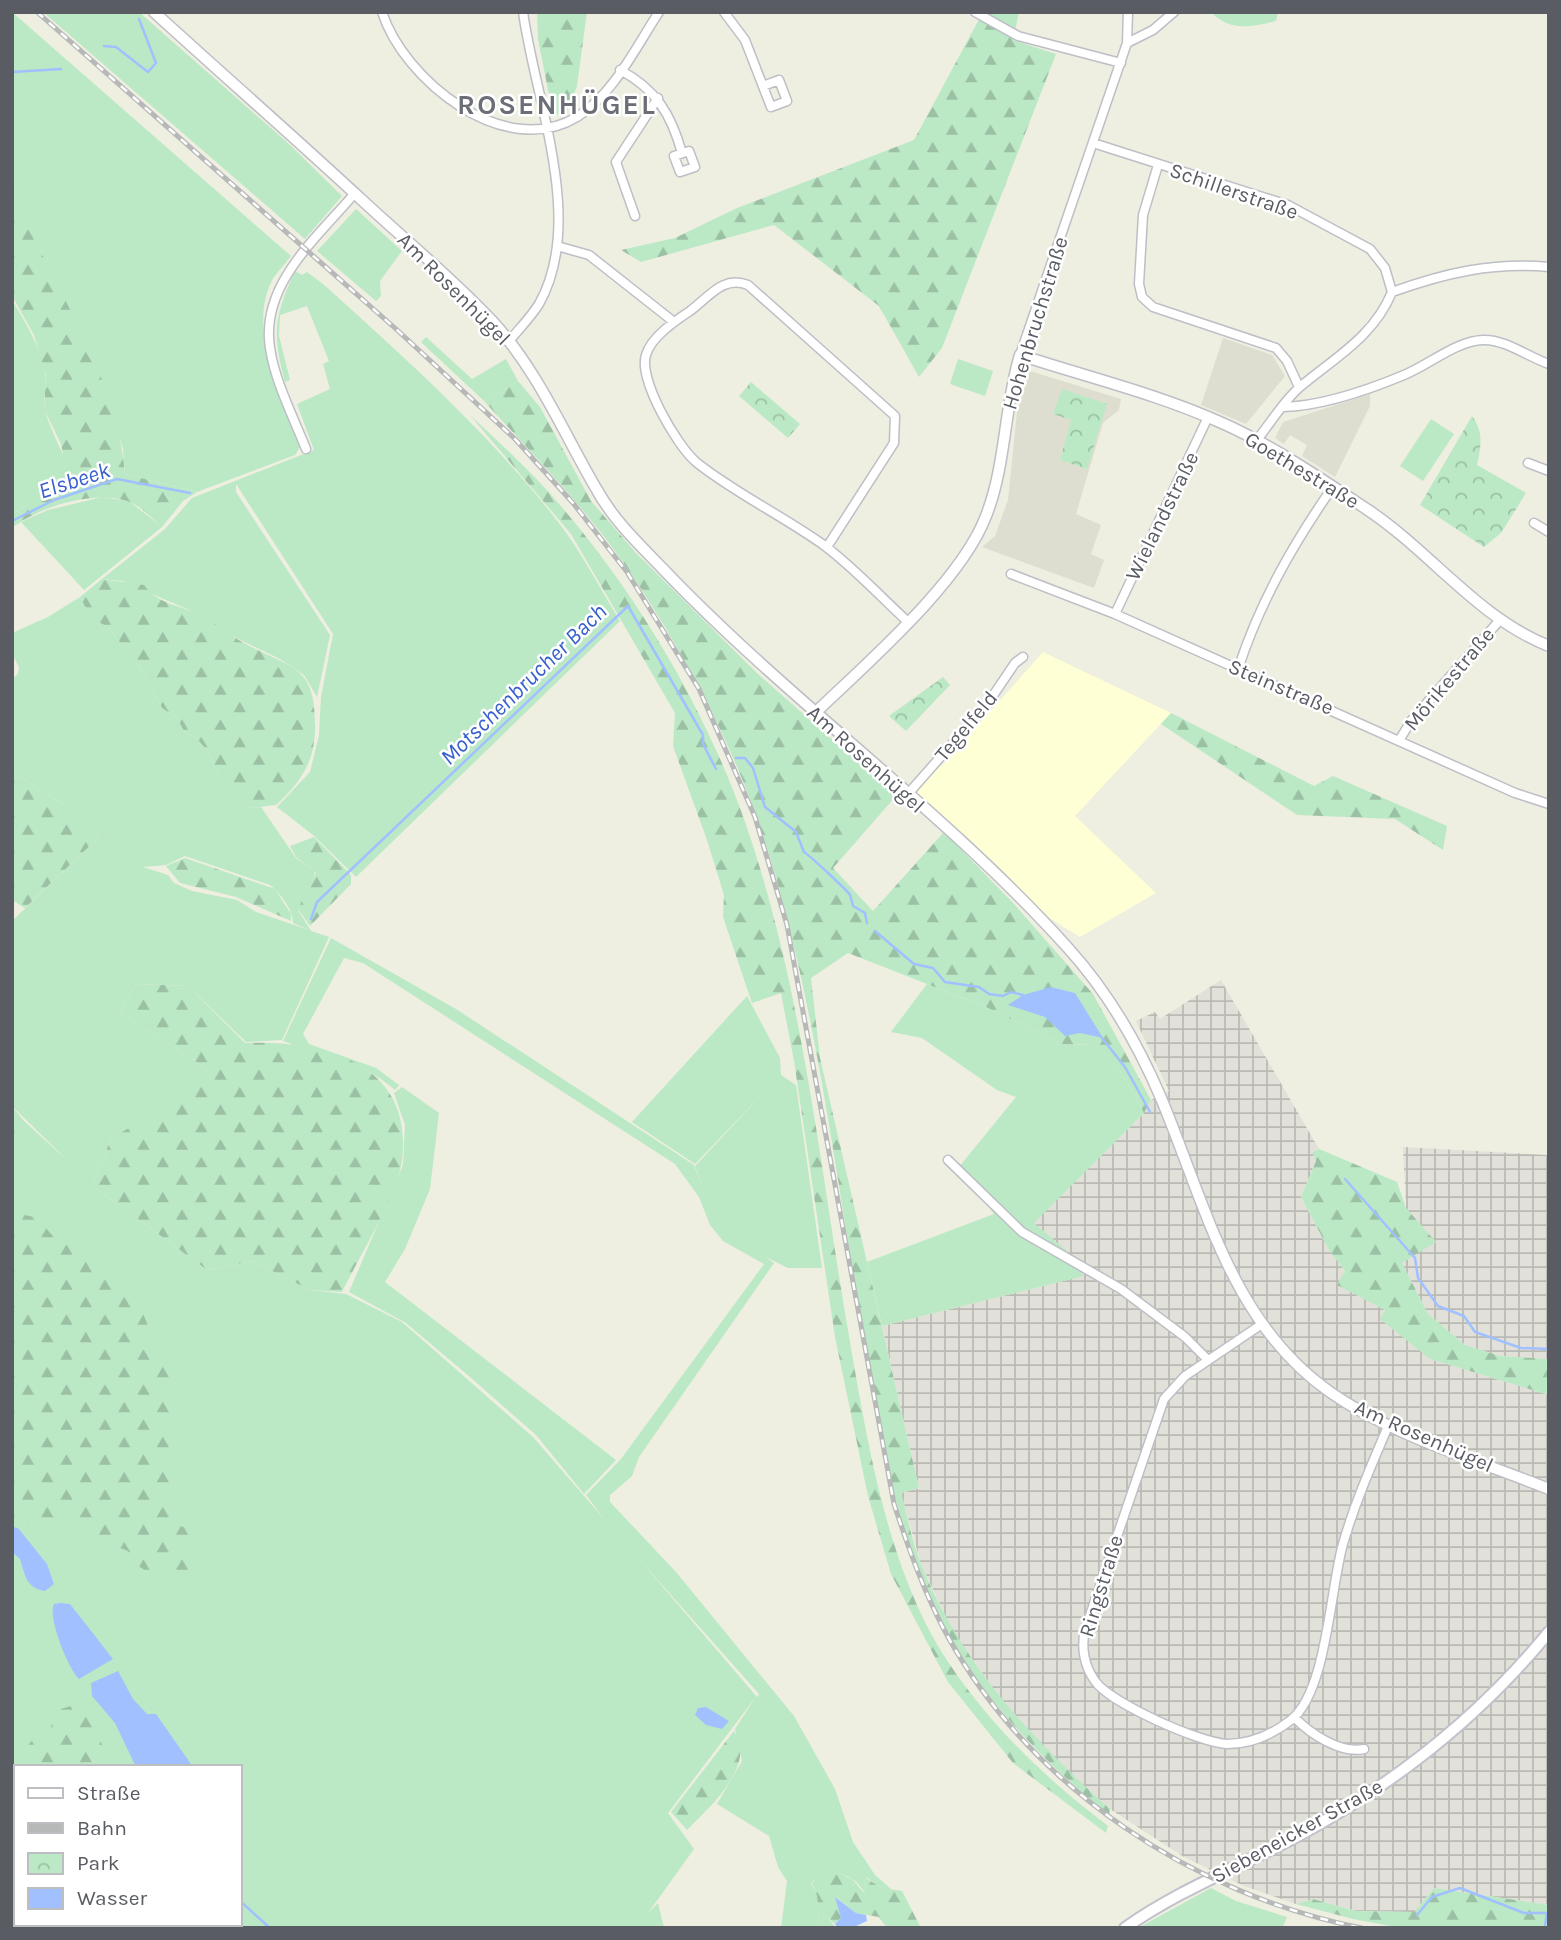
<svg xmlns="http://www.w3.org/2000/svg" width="1561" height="1940" viewBox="0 0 1561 1940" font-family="Karla,sans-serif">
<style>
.commercial{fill:#ffffd5}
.industrial{fill:url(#industrial-grid)}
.education{fill:#deded0}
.grass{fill:#bbe9c5;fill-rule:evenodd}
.forest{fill:url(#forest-firs)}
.park{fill:url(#park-crowns)}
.water{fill:#a0c0ff}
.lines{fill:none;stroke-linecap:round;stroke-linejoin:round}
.stream{stroke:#a0c0ff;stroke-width:2.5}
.minor-casing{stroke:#bebfc6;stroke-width:11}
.tertiary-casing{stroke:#bebfc6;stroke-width:13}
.secondary-casing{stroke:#c1c2cb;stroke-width:14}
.minor{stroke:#fff;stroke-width:8}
.tertiary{stroke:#fff;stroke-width:10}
.secondary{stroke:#fff;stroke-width:10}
.rail-casing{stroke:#b7b8b8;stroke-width:5}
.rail{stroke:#fff;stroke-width:2.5;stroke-dasharray:8;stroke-linecap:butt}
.labels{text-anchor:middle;stroke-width:5;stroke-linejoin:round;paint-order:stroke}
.street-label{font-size:21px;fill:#5a5c64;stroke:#fff}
.water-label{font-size:23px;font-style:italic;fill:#375fce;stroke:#fff}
.district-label{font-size:28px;font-weight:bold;letter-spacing:2px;fill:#6b6e76;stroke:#fff}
</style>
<defs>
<pattern id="industrial-grid" width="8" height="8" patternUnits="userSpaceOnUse" patternTransform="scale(1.75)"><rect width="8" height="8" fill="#e2e1d9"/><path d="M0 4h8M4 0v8" fill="none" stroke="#babab4"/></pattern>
<pattern id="forest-firs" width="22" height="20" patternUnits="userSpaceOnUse" patternTransform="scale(1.75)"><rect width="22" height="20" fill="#bbe9c5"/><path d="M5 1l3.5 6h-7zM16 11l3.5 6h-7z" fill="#9bc0a4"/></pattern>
<pattern id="park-crowns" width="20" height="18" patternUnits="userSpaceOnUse" patternTransform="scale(1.75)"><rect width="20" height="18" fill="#bbe9c5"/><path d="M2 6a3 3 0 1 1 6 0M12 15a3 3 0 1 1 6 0" fill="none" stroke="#9bc0a4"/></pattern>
</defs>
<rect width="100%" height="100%" fill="#eeeee1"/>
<!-- commercial -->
<path class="commercial" d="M1043 652 1171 713 1075 816 1156 893 1080 937 1030 906 912 794 947 760Z"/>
<!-- industrial -->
<path class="industrial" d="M1221 980 1319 1149 1312 1152 1316 1161 1301 1197 1329 1250 1346 1272 1337 1284 1385 1310 1430 1359 1549 1395V1905L1434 1888 1414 1912 1356 1911 1313 1899 1296 1904 1244 1886 1184 1857 1110 1809 1048 1754 1003 1702 953 1632 921 1564 901 1493 919 1488 882 1326 1083 1276 1033 1223 1144 1113 1151 1100 1169 1091 1136 1021 1155 1012 1160 1019Z
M1403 1147 1549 1155V1359L1500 1356 1465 1345 1428 1314 1402 1263 1435 1242 1406 1208Z"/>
<!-- education -->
<path class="education" d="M1223 338 1272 355 1285 376 1246 424 1201 405Z
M1030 371 1121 399 1119 410 1103 423 1076 514 1101 525 1091 554 1104 560 1094 588 982 547 995 536 1008 500 1017 412Z
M1370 394V406L1335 477 1302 456 1307 445 1290 435 1284 444 1275 438 1283 422Z"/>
<!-- grass -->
<path class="grass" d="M12 12 291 256C286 263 279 270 274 277 245 325 282 399 301 445L295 455 197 492 125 474 123 448 97 370 23 215 12 185Z
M43 12H139L289 144 342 196 305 239Z
M1211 12H1278L1276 21C1252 27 1230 32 1211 12Z
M356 209 402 251 380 281 381 296 376 301 317 251Z
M295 271 302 275 307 272 323 284C405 358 486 430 555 518 580 549 599 587 620 621L356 877 313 835 277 807 310 772 319 735 321 697 333 634 236 484V492L330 635 317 697 304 675 280 659 218 629 203 616 122 581 102 579 165 529 192 498 314 450 297 404 330 389 323 364 329 361 307 306 280 315 279 336 290 380 285 382C272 333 274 317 295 271Z
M12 300C26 323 40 346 45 373 47 384 44 395 44 406 45 418 69 469 77 479L46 490 12 515Z
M426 337 472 379 506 359 518 381 484 401 421 342Z
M958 359 993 371 985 396 950 384Z
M1431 419 1454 434 1423 481 1400 466Z
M102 497 129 501 162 527 84 590 21 522 48 510Z
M80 597 91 617 108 627 140 668 162 708 177 718 185 733 195 737 208 751 218 776 250 808 261 807 296 858 315 871 311 887 298 910 311 931 329 937 282 1040 246 1042 188 986 136 984 120 1012 207 1069 178 1102 111 1138 93 1186 207 1270 252 1261 310 1290 346 1294 402 1322 533 1437 604 1519 586 1495 621 1459 764 1264 723 1241 710 1225 699 1197 675 1164 363 963 344 958 303 1034 309 1044 376 1068 399 1085 395 1090C358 1058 327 1056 283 1041L331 938 456 1009 694 1165 703 1190 695 1166 767 1089 695 1164 632 1122 747 996 780 1058 781 1075 796 1085 822 1268H788L766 1257 774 1263 639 1457 632 1476 610 1495V1502L676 1572 794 1716 835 1789 853 1842 875 1875 892 1890 882 1888 866 1877 865 1894C854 1872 829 1867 811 1883L817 1895 819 1922 827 1917 836 1928H781L787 1881 778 1867 769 1836 717 1804 742 1761 735 1729 755 1698 668 1813 694 1849 648 1913 658 1903 664 1928H12V1110L69 1162 12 1106V921L99 837 63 804 12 772V679L18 674 19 667 12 654V633L48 617ZM185 856 270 885C280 893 293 910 293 923L309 930 256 912 237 900 192 891 174 883 168 875 143 867 166 865ZM639 1559 759 1694 757 1697ZM16 1767H240V1924H16Z
M927 984 986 1007 1062 1044 1096 1045 1122 1073 1144 1113 1034 1223 1066 1250V1255L1084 1276 882 1326 867 1262 994 1214 959 1167 1016 1097 997 1090 922 1038 891 1032Z
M402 1087 439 1113 430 1189 405 1249 385 1282 616 1460 584 1494 536 1435 470 1377 406 1323 349 1292 403 1165 405 1125 394 1093Z
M1211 1888 1236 1901 1287 1917 1283 1927 1138 1928Z"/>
<!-- forest -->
<path class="forest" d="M537 12H587L577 86 566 114 553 115 538 39Z
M983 12H1019L1013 40 1056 54 942 348 919 377 879 306 774 225 641 262 621 250 675 238 737 208 914 140Z
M12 185C46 281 117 369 125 474L197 492 183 501 162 527C152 519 139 504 127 501 93 490 39 507 12 528V515L46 490 76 479 65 464 61 444 44 409 46 376 34 335 12 296Z
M518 381 540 407 591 501 636 553 758 674 896 796 833 868 873 911 944 832 1014 904 1093 994 1151 1100 1144 1113 1122 1073 1096 1045 1062 1044 986 1007 848 953 811 978 820 1058 919 1488 901 1493C908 1517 912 1543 922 1566 961 1664 1033 1740 1110 1809L1109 1815C1048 1766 990 1707 950 1638 896 1545 881 1437 863 1333 833 1162 814 983 757 818 729 737 677 641 629 571 587 509 534 456 484 401Z
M469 414C502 445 536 476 565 511 640 599 707 713 745 822 804 991 820 1172 851 1348 868 1446 887 1559 938 1646 982 1718 1041 1775 1108 1826L1106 1833 1013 1763 948 1682 891 1574 868 1496 835 1337 794 1061 781 993 752 1003 723 917 724 895 707 840 673 746 675 713 571 534Z
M102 579 144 585C156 603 180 606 199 614 213 621 229 635 244 643 292 669 316 664 315 728 315 762 300 783 276 805L250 808 218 776 208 751 195 737 185 733 177 718 162 708 140 668 108 627 91 618 80 597Z
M1171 713 1314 786 1333 776 1447 826 1443 850 1395 819 1297 815 1161 724Z
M12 772 63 804 99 837 25 908 12 900Z
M314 837 351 875V884L310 926 298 909 316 872 296 857 290 846Z
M185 858 275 889 291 914V921L236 897 180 883 166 866Z
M136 984 188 986 245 1043C323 1040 414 1062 402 1160 398 1194 358 1259 342 1292L310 1290 252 1261 207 1270 93 1186 111 1138 178 1101 207 1069 120 1012Z
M12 1106 35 1135 24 1138 12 1133Z
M1319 1149 1397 1182 1406 1208 1436 1242 1402 1263 1428 1314 1465 1345 1500 1356 1549 1359V1395L1430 1359 1380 1319 1385 1310 1337 1285 1345 1271 1329 1250 1301 1197 1316 1161 1312 1152Z
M12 1212 38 1218 50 1233 83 1256 94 1270 130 1291 142 1311 173 1387 171 1432 177 1472 175 1496 179 1525 183 1527 194 1524 197 1541 186 1561 195 1580 193 1590 179 1596 175 1578 154 1577 133 1562 128 1551 86 1535 65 1519C53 1537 36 1531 20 1520L12 1521Z
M71 1706 90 1714 96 1723 95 1731 110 1759 108 1767H24L25 1749 33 1739 48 1749 55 1744 51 1729 54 1711Z
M734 1731C758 1766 708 1808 687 1830L671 1812Z
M836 1872 852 1879 865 1894 866 1878 882 1888 902 1891 921 1928H887L879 1917 856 1913 836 1897 841 1918 835 1924 827 1917 819 1922 817 1896 812 1883 821 1875Z
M1434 1888 1549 1905V1928H1401L1353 1919 1296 1904 1313 1899 1356 1911 1414 1912Z"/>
<!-- park -->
<path class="park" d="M751 382 800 424 788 438 739 396Z
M1062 389 1107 404 1087 469 1060 460 1071 420 1053 414Z
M1472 416C1484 432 1481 446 1477 465L1526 493 1501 533 1484 547 1420 505Z
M943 677 950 685 906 731 889 716Z"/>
<!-- water -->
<path class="water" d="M1051 987 1075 993 1103 1038 1080 1033 1065 1036 1045 1017 1008 1005 1023 995Z
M12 1527 18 1528 47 1564 54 1584 45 1591C26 1588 25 1575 20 1559L12 1552Z
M61 1603 70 1604 113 1659 79 1679C68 1669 47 1616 54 1604Z
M118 1671 133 1699 147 1714H156L193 1767H136L115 1723 92 1696 91 1683Z
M706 1707 729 1721 722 1729 706 1725 695 1715 698 1708Z
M835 1897 856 1913 866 1915 867 1921 852 1928H838L835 1924 841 1918Z"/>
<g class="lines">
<!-- stream -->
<path class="stream" d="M104 46 116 47 148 72 156 63 139 19
M12 72 61 69
M12 521 54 500 117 479 190 493
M736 758H745L753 768 765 807 796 832 804 852C808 854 848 891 850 895 851 898 852 902 853 906L865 913 867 923
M311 919 317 902 628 606 703 735V744L716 769
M875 931 914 964 933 968 945 982 979 987 989 994 1003 996 1011 992 1023 995
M1102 1038 1125 1067 1150 1112
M1345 1179 1415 1258 1418 1278 1438 1306 1464 1316 1475 1332 1521 1348 1549 1349
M240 1901 270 1928
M1417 1915 1432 1897 1460 1888 1524 1913H1549
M1545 1925 1547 1914"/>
<defs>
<path id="minor" d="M382 12C404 80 504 161 577 117 613 95 636 47 659 12
M724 12 745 40 771 107 787 101 779 80 763 86
M975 12 1018 36 1121 63
M1127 43 1128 12
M620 70C656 89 671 114 682 153
M1093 143 1288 205 1370 249 1385 268 1392 292C1374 336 1336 357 1301 386 1284 400 1270 424 1256 441
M689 151 695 167 680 172 674 156Z
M1158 165 1143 215 1139 284 1142 297 1153 307 1276 348 1287 361 1299 387
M635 216 616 162 658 98
M557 246 589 255 674 322
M1392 292C1445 273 1492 262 1549 267
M509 341C519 329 531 317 539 304 586 221 535 100 523 12
M1020 355 1127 43 1153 30 1174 12
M1283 407C1322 406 1368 390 1404 375 1429 365 1456 341 1483 340 1505 339 1528 357 1549 364
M306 449C293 416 275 382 270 348 260 284 318 237 355 193
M1528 463 1549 471
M1534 523 1549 532
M827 547 894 443 895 416 748 285C723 275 709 297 690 311 675 321 651 337 646 355 638 379 677 446 696 462 733 492 785 517 825 546 854 568 880 596 907 621
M1011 574 1115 614 1515 793 1549 804
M1115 614 1208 417
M1238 669C1260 602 1292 546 1332 488
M1400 739 1411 721 1499 621
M907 795 988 703 1015 663 1023 657
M948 1160 1022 1232 1121 1289 1185 1337 1208 1360
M1262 1324 1185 1376 1164 1399 1085 1630C1081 1647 1084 1666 1095 1681 1110 1703 1200 1743 1227 1744 1251 1744 1273 1734 1291 1720 1327 1691 1330 1589 1343 1544 1355 1502 1372 1464 1389 1424
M1294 1717C1310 1734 1341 1754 1364 1749"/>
<path id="tertiary" d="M154 12C223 75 294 137 363 201 406 241 453 279 493 322 538 371 564 434 597 490 614 521 640 545 664 570 791 703 945 811 1068 948 1107 991 1138 1044 1161 1098 1205 1203 1231 1323 1330 1392 1391 1435 1479 1461 1549 1489
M815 713C867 663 961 582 986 516 1006 465 1004 408 1020 355 1087 377 1158 394 1222 423 1270 444 1323 480 1368 510 1431 552 1478 618 1549 646"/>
<path id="secondary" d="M1125 1928C1180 1889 1244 1865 1303 1833 1397 1782 1481 1715 1549 1632"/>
</defs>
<!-- minor casing -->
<use href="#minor" class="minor-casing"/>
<!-- tertiary casing -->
<use href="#tertiary" class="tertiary-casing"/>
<!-- secondary casing -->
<use href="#secondary" class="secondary-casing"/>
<!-- minor -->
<use href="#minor" class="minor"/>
<!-- tertiary -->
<use href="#tertiary" class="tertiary"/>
<!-- secondary -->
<use href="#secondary" class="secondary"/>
<defs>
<path id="rail" d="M37 12 396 329 515 439 573 503 627 572 699 689 755 817 787 925 894 1504C909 1550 925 1595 948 1637 1032 1788 1194 1895 1362 1928"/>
</defs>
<!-- rail casing -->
<use href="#rail" class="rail-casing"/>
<!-- rail -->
<use href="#rail" class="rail"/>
</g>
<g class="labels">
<!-- street labels -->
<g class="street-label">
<text transform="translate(1234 191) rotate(19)" y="7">Schillerstraße</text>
<text transform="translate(454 289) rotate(45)" y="7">Am Rosenhügel</text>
<text transform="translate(1035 323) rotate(-73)" y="7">Hohenbruchstraße</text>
<text transform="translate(1302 470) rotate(31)" y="7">Goethestraße</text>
<text transform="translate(1162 516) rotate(-64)" y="7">Wielandstraße</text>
<text transform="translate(1449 679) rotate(-50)" y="7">Mörikestraße</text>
<text transform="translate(1281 687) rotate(23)" y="7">Steinstraße</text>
<text transform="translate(966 726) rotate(-50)" y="7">Tegelfeld</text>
<text transform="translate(866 759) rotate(42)" y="7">Am Rosenhügel</text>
<text transform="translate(1424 1436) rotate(24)" y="7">Am Rosenhügel</text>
<text transform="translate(1101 1586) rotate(-73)" y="7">Ringstraße</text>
<text transform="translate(1297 1831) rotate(-29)" y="7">Siebeneicker Straße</text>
</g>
<!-- water labels -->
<g class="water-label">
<text transform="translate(74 480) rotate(-18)" y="8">Elsbeek</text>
<text transform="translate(523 684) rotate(-44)" y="8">Motschenbrucher Bach</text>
</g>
<!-- district labels -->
<g class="district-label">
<text x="557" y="114">ROSENHÜGEL</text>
</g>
</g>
<!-- border -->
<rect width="1561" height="1940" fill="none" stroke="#5a5c64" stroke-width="28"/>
<!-- legend -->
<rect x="14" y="1765" width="228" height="161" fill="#ffffff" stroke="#bdbec1" stroke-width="2"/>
<rect x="28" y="1788" width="35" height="10" fill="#ffffff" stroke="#bdbec1" stroke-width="2"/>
<text x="77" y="1800" font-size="21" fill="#5a5c64">Straße</text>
<rect x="28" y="1823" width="35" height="10" fill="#b7b8b8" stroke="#bdbec1" stroke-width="2"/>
<text x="77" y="1835" font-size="21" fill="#5a5c64">Bahn</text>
<rect x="28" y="1853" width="35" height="21" fill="url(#park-crowns)" stroke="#bdbec1" stroke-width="2"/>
<text x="77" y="1870" font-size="21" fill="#5a5c64">Park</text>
<rect x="28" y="1888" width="35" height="21" fill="#a0c0ff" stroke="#bdbec1" stroke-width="2"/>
<text x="77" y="1905" font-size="21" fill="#5a5c64">Wasser</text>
</svg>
